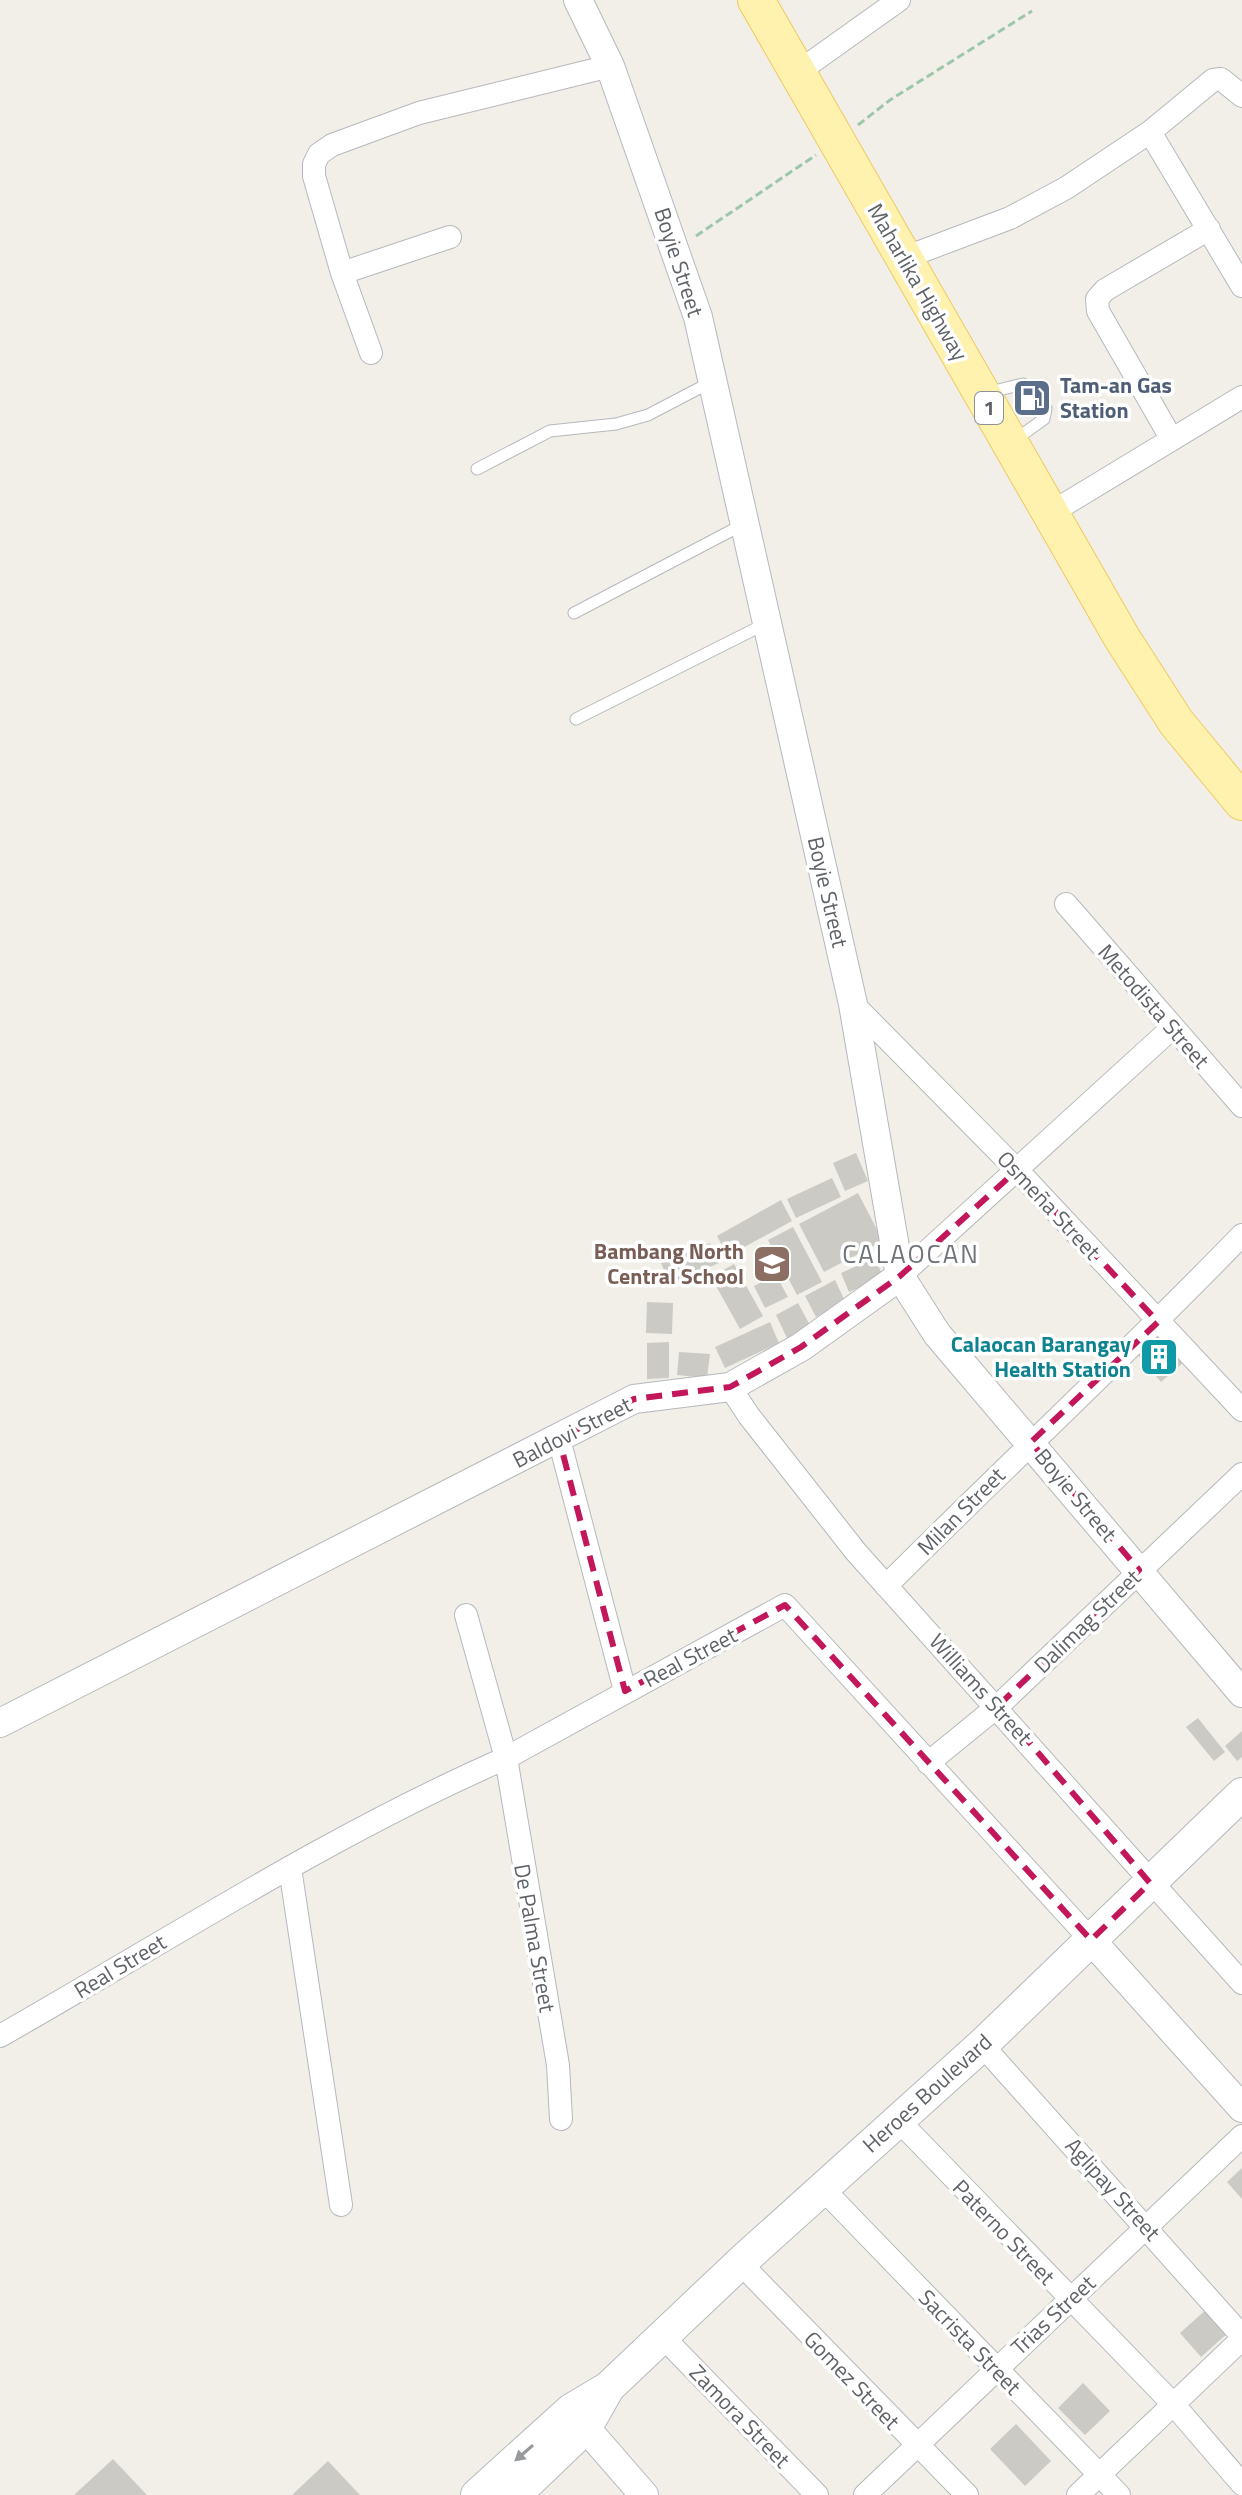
<svg xmlns="http://www.w3.org/2000/svg" width="1242" height="2495" viewBox="0 0 1242 2495" font-family="'Titillium Web',sans-serif">
<style>
.building{fill:#cccac5}
.lines{fill:none;stroke-linecap:round;stroke-linejoin:round}
.service-casing{stroke:#b5b8bc;stroke-width:13}
.minor-casing{stroke:#b5b8bc;stroke-width:24}
.tertiary-casing{stroke:#b5b8bc;stroke-width:30}
.secondary-casing{stroke:#b6babf;stroke-width:34}
.primary-casing{stroke:#f2c960;stroke-width:38}
.path{stroke:#9cc7a9;stroke-width:3;stroke-dasharray:8 4;stroke-linecap:butt}
.service{stroke:#fff;stroke-width:11}
.minor{stroke:#fff;stroke-width:22}
.tertiary{stroke:#fff;stroke-width:28}
.secondary{stroke:#fff;stroke-width:32}
.primary{stroke:#fff2af;stroke-width:36}
.oneway{fill:#979a9d}
.marked{fill:none;stroke:#c2185b;stroke-width:6;stroke-dasharray:16 10;stroke-linejoin:round}
.labels{text-anchor:middle;stroke-width:7;stroke-linejoin:round;paint-order:stroke}
.shield{fill:#fff;stroke:#8f9295;stroke-width:2}
.shield-label{font-size:20px;font-weight:bold;fill:#5f6368}
.street-label{font-size:22px;fill:#5f6368;stroke:#fff}
.service-label{font-size:22px;font-weight:bold;fill:#4e5e75;stroke:#fff;text-anchor:start}
.education-label{font-size:22px;font-weight:bold;fill:#785e54;stroke:#fff;text-anchor:end}
.culture-label{font-size:22px;font-weight:bold;fill:#0d838f;stroke:#fff;text-anchor:end}
.quarter-label{font-size:26px;letter-spacing:2px;fill:#70757a;stroke:#fff}
</style>
<rect width="100%" height="100%" fill="#f1efe8"/>
<!-- building -->
<path class="building" d="M856 1153 868 1181 845 1191 833 1163Z
M832 1178 841 1197 796 1218 787 1199Z
M858 1193 883 1241 824 1272 799 1224Z
M781 1200 792 1221 728 1256 717 1236Z
M793 1227 822 1282 797 1295 768 1240Z
M710 1243 719 1263 670 1284 661 1263Z
M875 1258 883 1277 849 1292 841 1273Z
M734 1264 763 1316 740 1329 711 1277Z
M776 1275 788 1297 765 1308 754 1286Z
M835 1280 845 1301 816 1317 805 1296Z
M647 1302 673 1303 672 1334 646 1333Z
M798 1303 811 1327 788 1340 776 1315Z
M770 1322 779 1343 725 1368 715 1347Z
M1158 1332 1184 1362 1161 1382 1135 1352Z
M669 1342V1378L647 1379V1343Z
M679 1352 710 1354 707 1378 677 1375Z
M1198 1718 1225 1752 1214 1761 1186 1727Z
M1242 1731V1757L1237 1761 1225 1746Z
M1242 2168V2199L1227 2182Z
M1208 2308 1229 2332 1201 2357 1180 2333Z
M1083 2383 1110 2411 1085 2435 1058 2408Z
M1016 2424 1051 2461 1025 2486 990 2449Z
M113 2459 147 2495H74Z
M328 2461 360 2495H292Z"/>
<g class="lines">
<defs>
<path id="service" d="M986 393 1023 384 1046 409 1044 419 1016 439
M477 469 550 431 616 424 648 415 713 381
M574 613 744 524
M576 719 765 624"/>
<path id="minor" d="M798 72 899 0
M1150 132 1242 286
M904 258 1010 218 1066 188 1150 132 1213 80 1221 79 1242 96
M342 273 450 237
M371 353 342 273 314 176V164L319 154 332 145 419 113 610 66
M1171 438 1098 311 1097 299 1105 290 1209 229
M1049 514 1242 397
M1066 904 1242 1106
M853 1004 1017 1170 1242 1410
M900 1276 1172 1028
M730 1387 749 1416 856 1552 1242 1983
M559 1439 625 1691
M886 1586C1004 1468 1126 1355 1242 1235
M466 1615 506 1758 558 2065 561 2119
M928 1763 998 1706 1242 1474
M290 1868 341 2205
M0 2036C167 1941 330 1835 506 1758L785 1605 1091 1940
M982 2045 1242 2336
M898 2120 1174 2405 1242 2484
M822 2188 1119 2495
M740 2263 967 2495
M663 2337 817 2495
M865 2495 1242 2136
M1078 2495 1242 2339"/>
<path id="tertiary" d="M578 0 610 66 698 317 853 1004 900 1276 937 1334 1242 1693
M0 1723 634 1399 730 1387 801 1347 900 1276
M1091 1940 1242 2108
M571 2411 644 2495"/>
<path id="secondary" d="M477 2495 571 2410 608 2388 740 2263 982 2045 1242 1794
M515 2495 586 2427 607 2390"/>
<path id="primary" d="M756 0 1122 638 1176 722 1242 802"/>
</defs>
<!-- service casing -->
<use href="#service" class="service-casing"/>
<!-- minor casing -->
<use href="#minor" class="minor-casing"/>
<!-- tertiary casing -->
<use href="#tertiary" class="tertiary-casing"/>
<!-- secondary casing -->
<use href="#secondary" class="secondary-casing"/>
<!-- primary casing -->
<use href="#primary" class="primary-casing"/>
<!-- path -->
<path class="path" d="M858 125 890 100 1032 11
M696 236 816 155"/>
<!-- service -->
<use href="#service" class="service"/>
<!-- minor -->
<use href="#minor" class="minor"/>
<!-- tertiary -->
<use href="#tertiary" class="tertiary"/>
<!-- secondary -->
<use href="#secondary" class="secondary"/>
<!-- primary -->
<use href="#primary" class="primary"/>
</g>
<!-- one-way arrows -->
<defs><path id="oneway-solid" d="M-6-.8H1V-3.2L6.5 0L1 3.2V.8H-6Z" transform="scale(2)"/></defs>
<use class="oneway" href="#oneway-solid" transform="translate(524 2453) rotate(139)"/>
<!-- marked area -->
<path class="marked" d="M1017 1170 1158 1322 1031 1442 1139 1570 998 1706 1150 1883 1091 1940 785 1605 625 1691 559 1439 634 1399 730 1387 801 1347 900 1276Z"/>
<!-- icons -->
<defs>
<symbol id="fuel-square" viewBox="-11 -11 22 22"><rect x="-9" y="-9" width="18" height="18" rx="4" fill="#5c6f8a" stroke="#fff"/><path d="M-5.5-6h7V0h2V4h1.3V-2.5L3-4.5l.8-.8L6-3V5H2.5V1h-1V6h-7ZM-4.2-4.7v3.2H.2V-4.7Z" fill="#fff"/></symbol>
<symbol id="school-square" viewBox="-11 -11 22 22"><rect x="-9" y="-9" width="18" height="18" rx="4" fill="#8d6e63" stroke="#fff"/><path d="M0-5L7-2L0 1L-7-2ZM-4 1L0 2.5L4 1V4Q0 6-4 4Z" fill="#fff"/></symbol>
<symbol id="building-square" viewBox="-11 -11 22 22"><rect x="-9" y="-9" width="18" height="18" rx="4" fill="#0f9aa8" stroke="#fff"/><path d="M-4-6H4V6H1V3H-1V6H-4ZM-2.5-4.3h1.7v1.8h-1.7ZM.8-4.3h1.7v1.8H.8ZM-2.5-1h1.7V.8h-1.7ZM.8-1h1.7V.8H.8Z" fill="#fff"/></symbol>
</defs>
<g fill-rule="evenodd">
<use href="#fuel-square" x="1010" y="376" width="44" height="44"/>
<use href="#school-square" x="750" y="1242" width="44" height="44"/>
<use href="#building-square" x="1137" y="1335" width="44" height="44"/>
</g>
<g class="labels">
<!-- shield labels -->
<rect class="shield" x="975" y="392" width="28" height="32" rx="6"/>
<g class="shield-label">
<text x="989" y="415">1</text>
</g>
<!-- street labels -->
<g class="street-label">
<text transform="translate(679 262) rotate(72)" y="8">Boyie Street</text>
<text transform="translate(918 282) rotate(60)" y="8">Maharlika Highway</text>
<text transform="translate(828 892) rotate(77)" y="8">Boyie Street</text>
<text transform="translate(1154 1006) rotate(49)" y="8">Metodista Street</text>
<text transform="translate(1049 1205) rotate(47)" y="8">Osmeña Street</text>
<text transform="translate(572 1432) rotate(-27)" y="8">Baldovi Street</text>
<text transform="translate(1076 1495) rotate(50)" y="8">Boyie Street</text>
<text transform="translate(961 1511) rotate(-45)" y="8">Milan Street</text>
<text transform="translate(1087 1621) rotate(-44)" y="8">Dalimag Street</text>
<text transform="translate(690 1657) rotate(-28)" y="8">Real Street</text>
<text transform="translate(981 1689) rotate(48)" y="8">Williams Street</text>
<text transform="translate(535 1938) rotate(80)" y="8">De Palma Street</text>
<text transform="translate(120 1966) rotate(-31)" y="8">Real Street</text>
<text transform="translate(927 2093) rotate(-42)" y="8">Heroes Boulevard</text>
<text transform="translate(1113 2189) rotate(48)" y="8">Aglipay Street</text>
<text transform="translate(1004 2232) rotate(46)" y="8">Paterno Street</text>
<text transform="translate(1053 2315) rotate(-43)" y="8">Trias Street</text>
<text transform="translate(970 2342) rotate(46)" y="8">Sacrista Street</text>
<text transform="translate(852 2380) rotate(46)" y="8">Gomez Street</text>
<text transform="translate(740 2416) rotate(46)" y="8">Zamora Street</text>
</g>
<!-- service labels -->
<g class="service-label">
<text x="1060" y="393">Tam-an Gas<tspan x="1060" dy="25">Station</tspan></text>
</g>
<!-- education labels -->
<g class="education-label">
<text x="744" y="1259">Bambang North<tspan x="744" dy="25">Central School</tspan></text>
</g>
<!-- culture labels -->
<g class="culture-label">
<text x="1131" y="1352">Calaocan Barangay<tspan x="1131" dy="25">Health Station</tspan></text>
</g>
<!-- quarter labels -->
<g class="quarter-label">
<text x="911" y="1263">CALAOCAN</text>
</g>
</g>
</svg>
